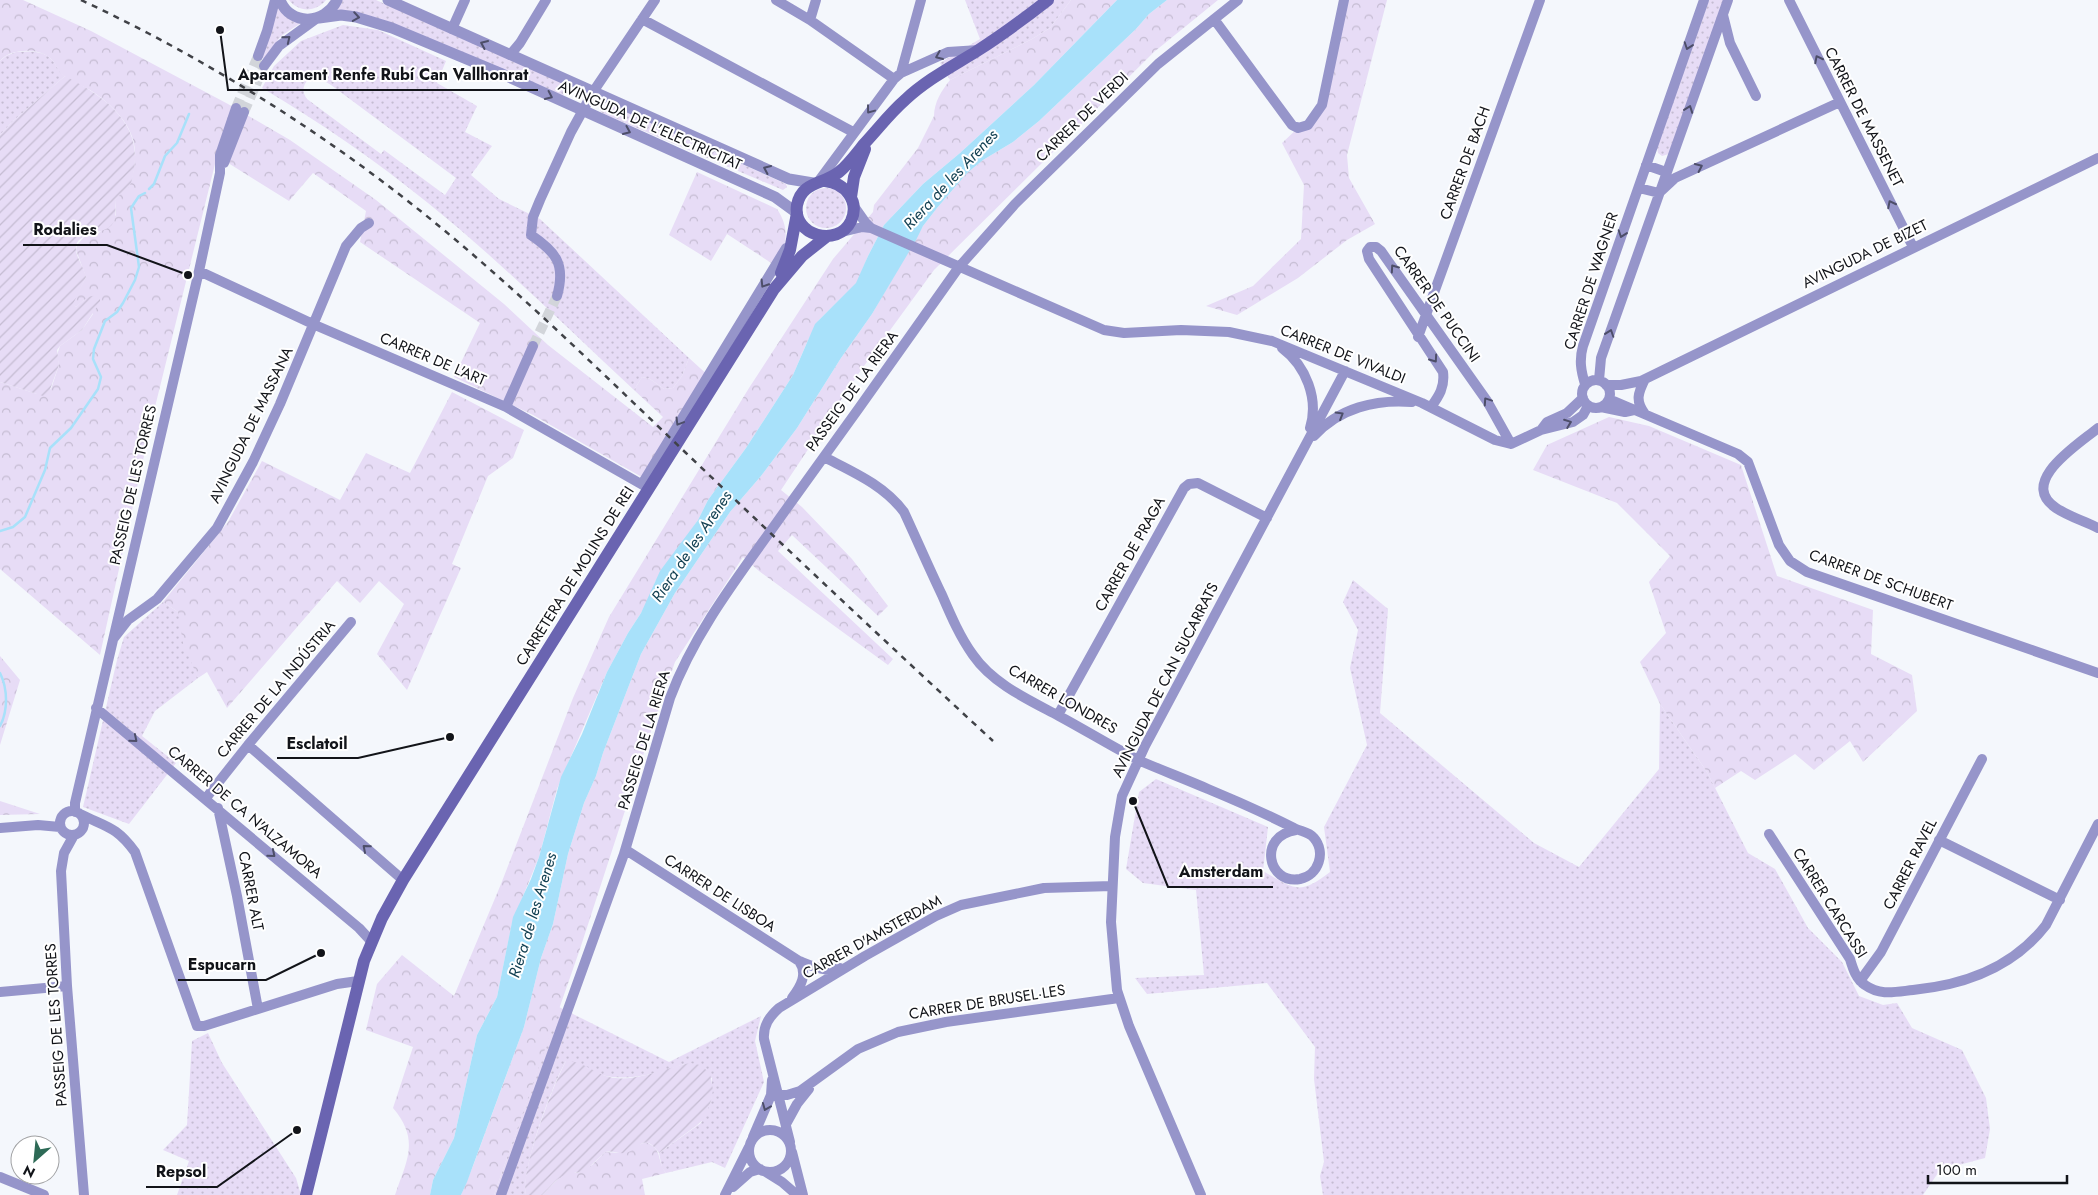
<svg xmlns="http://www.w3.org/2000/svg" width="2098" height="1195" viewBox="0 0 2098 1195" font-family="Jost,sans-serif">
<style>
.grass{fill:url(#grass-dots);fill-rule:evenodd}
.forest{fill:url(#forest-crowns)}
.garden{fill:url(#garden-furrows)}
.water{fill:#a8e1fa}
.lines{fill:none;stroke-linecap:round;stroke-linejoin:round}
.stream{stroke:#a8e1fa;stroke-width:2.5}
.minor-tunnel{stroke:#d2d5da;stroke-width:10;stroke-dasharray:10 5;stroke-linecap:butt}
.minor{stroke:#9695ca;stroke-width:10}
.tertiary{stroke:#9695ca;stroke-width:11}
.secondary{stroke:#6a64b1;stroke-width:12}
.rail{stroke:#404247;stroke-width:2.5;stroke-dasharray:6 6;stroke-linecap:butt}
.oneway{stroke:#4d4e69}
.labels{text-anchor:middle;stroke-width:4;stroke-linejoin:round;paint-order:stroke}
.street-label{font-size:15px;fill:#121419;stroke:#fff}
.water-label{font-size:16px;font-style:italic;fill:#144254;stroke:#fff}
.leader{fill:none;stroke:#121419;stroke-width:2}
.callout-dot{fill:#121419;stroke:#fff;stroke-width:2}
.callout-label{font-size:16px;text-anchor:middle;font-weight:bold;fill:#121419;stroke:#fff;stroke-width:4;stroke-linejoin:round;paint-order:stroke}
</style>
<defs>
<pattern id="grass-dots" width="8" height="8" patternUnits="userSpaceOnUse" patternTransform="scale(1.25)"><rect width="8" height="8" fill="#e7dcf6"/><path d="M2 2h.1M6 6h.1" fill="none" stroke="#c5bcd2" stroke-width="1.8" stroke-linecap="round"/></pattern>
<pattern id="forest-crowns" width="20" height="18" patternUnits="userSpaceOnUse" patternTransform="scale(1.25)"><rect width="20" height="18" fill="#e7dcf6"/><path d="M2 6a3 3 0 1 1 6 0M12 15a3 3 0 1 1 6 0" fill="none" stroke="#c5bcd2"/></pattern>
<pattern id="garden-furrows" width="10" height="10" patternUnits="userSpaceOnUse" patternTransform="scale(1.25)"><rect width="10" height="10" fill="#e7dcf6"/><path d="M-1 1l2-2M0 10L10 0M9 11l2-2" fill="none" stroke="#c5bcd2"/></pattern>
</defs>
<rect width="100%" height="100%" fill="#f4f7fc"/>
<!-- grass -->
<path class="grass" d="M289 0H326C316 12 299 13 289 0Z
M341 0H376L563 83 568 90 563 95 556 93 335 10Z
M965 0H1071L1050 28 1032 39 950 80 940 63 980 39Z
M1709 0H1724L1669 154 1662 156 1658 153 1657 147Z
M277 6 301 23 281 36 264 59 261 57Z
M343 25 378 30 446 61 437 83 477 106 465 132 492 146 471 175 499 199 540 219 689 358 682 376 673 388 664 389 650 379 642 377 634 390C566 327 500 261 428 203 376 161 320 122 262 88L274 66 301 41ZM311 78H319L331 85 456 178 445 195 384 150 381 154 307 99C301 91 303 83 311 78Z
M16 52C28 51 44 50 52 60 57 65 58 72 65 76L12 122 0 135V61L6 56Z
M604 102 786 184 787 187 783 190 604 114 600 111V103Z
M806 208a20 20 0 1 1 40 0a20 20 0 1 1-40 0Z
M1353 580 1388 609 1380 713 1534 843 1579 867 1659 769 1660 704 1707 772 1748 853 1775 869 1808 928 1842 962 1859 996 1883 1005 1897 1003 1912 1028 1962 1050 1986 1098 1990 1129 1985 1158 1940 1170 1923 1195H1323L1320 1176 1324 1162 1314 1079 1315 1047 1267 983 1147 994 1135 978 1204 975 1196 890 1143 883 1126 869 1139 792 1156 779 1268 827 1263 871C1294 889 1299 896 1330 872L1324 827 1367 745 1350 668 1358 630 1343 602Z
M163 602 178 612 198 678 155 711 142 736 176 763 129 824 83 807 117 660 124 637Z
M559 1007 669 1062 761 1016 755 1041 764 1082 725 1168 712 1162 666 1173 662 1168 659 1153 701 1123 711 1101 712 1078 684 1064C660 1073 628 1082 602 1075 589 1071 579 1063 566 1061 552 1085 521 1169 526 1195H494Z
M208 1033 222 1063 296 1178 301 1195H177L189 1161 163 1150 187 1125 192 1041Z"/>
<!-- forest -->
<path class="forest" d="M0 0H23L91 31 228 104 290 140 376 200 504 304 548 345 653 427 663 417 634 390 642 377 650 379 664 389 673 388 682 376 689 358 711 378 647 480 533 415 454 377 480 323 360 242 366 211 313 173 289 201 217 156 153 415 100 655 0 569V382L37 394 51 389 59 365 57 355 60 346 82 330 93 314 84 300 76 307 72 304 86 277 76 250 77 245 84 237 99 233 116 215 115 200C119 194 127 190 130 183 133 177 135 164 135 157 137 128 113 105 90 90 81 85 71 81 63 75 57 71 57 65 52 60 41 47 10 48 0 61Z
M1071 0H1117L1034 85 960 153 923 184 884 225 868 256 857 283 819 320 808 340 793 375 746 448 708 500 698 520 655 582 651 594 641 613 628 633 607 672 557 789 539 857 512 923 497 997 477 1035 454 1138 433 1180 430 1195H395C407 1160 420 1140 393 1108L413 1047 366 1030 377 984 402 955 454 996 501 884 573 698 609 617 749 388 833 259 873 212 874 205 918 148 934 116C934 102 942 90 950 80L1032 39 1050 28Z
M1167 0H1218L1154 52 934 270 861 370 781 490 802 507 852 559 888 606 878 616 792 535 778 551 893 659 888 665 759 571 743 557 675 662 648 740 580 949 494 1195H461L473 1166 524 1027 541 958 553 924 568 854 584 803 596 776 603 753 641 654 675 593 730 512 761 476 797 428 841 358 872 314 923 226 937 208 967 173 983 160 1013 142 1039 121 1136 29 1149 14Z
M1344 0H1387L1347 155 1349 178 1375 224 1347 240 1298 278 1237 315 1206 306 1253 286 1301 239 1304 185 1282 143 1298 128 1316 117Z
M697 172 777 209C792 232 784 243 779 268L727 234 711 261 669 235Z
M452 392 524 430 513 458 488 476 452 564 461 568 407 690 377 654 404 604 379 581 360 603 337 581 227 708 207 672 198 678 183 643 178 612 163 602 228 522 262 461 340 500 366 453 410 473Z
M1609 417 1649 426 1741 465 1777 576 1873 610 1871 654 1912 675 1917 711 1863 762 1850 741 1814 770 1795 754 1755 780 1741 771 1715 788 1707 772 1660 704 1640 662 1666 633 1649 582 1670 556 1617 503 1533 470 1547 445Z
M0 656 20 680 0 745Z
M0 801 40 814 0 815Z
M646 1142C664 1150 656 1161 666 1173L642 1179 645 1195H542L561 1176 566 1173H578L592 1165 605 1152 620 1153Z"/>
<!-- garden -->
<path class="garden" d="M65 76C109 99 148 127 131 183 128 191 119 194 115 200 115 208 117 216 113 223 106 236 73 230 76 251 78 260 84 268 86 277L73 304 76 307C84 300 90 293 100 297V302L82 330 60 346 57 350 59 365 48 395 43 396 0 382V135L12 122Z
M566 1061C581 1060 594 1073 609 1077 635 1083 664 1068 690 1063L700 1065 710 1073 713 1090 711 1101 704 1119 696 1126 659 1153C643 1131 641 1150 625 1153 618 1154 612 1150 605 1152L584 1172C557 1174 560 1178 542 1195H526C520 1171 553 1085 566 1061Z"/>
<!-- water -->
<path class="water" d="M1117 0H1167L1149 14 1136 29 1039 121 1013 142 983 160 967 173 937 208 923 226 916 240 872 314 841 358 797 428 761 476 730 512 675 593 641 654 603 753 596 776 584 803 568 854 553 924 541 958 524 1027 467 1182 461 1195H430L433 1180 454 1138 477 1035 497 997 513 917 531 879 539 857 561 777 582 734 607 672 628 633 641 613 660 571 698 520 708 500 746 448 793 375 815 324 856 283 868 256 884 225 923 184 960 153 1034 85Z"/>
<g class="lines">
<!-- stream -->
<path class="stream" d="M149 189 154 184 165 156 177 143 189 114
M0 531 13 527 25 517 45 470 50 448 71 428 98 389 101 377 93 359 94 349 105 321 117 312 123 303 135 280 139 267 131 208 139 196 145 193
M0 673C8 689 8 711 0 726"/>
<!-- minor-tunnel -->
<path class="minor-tunnel" d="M236 108 258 56
M244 112 264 66
M533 346 557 296"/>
<!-- minor -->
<path class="minor" d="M776 0 810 20 894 79
M1789 0 1913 247
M1723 15 1730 43 1756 96
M642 19 853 132
M1214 19 1292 125 1298 128 1308 125 1322 105 1344 0
M810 20 816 0
M452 29 465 0
M510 55 520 43 546 0
M258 56 267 31 275 0
M264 66 279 46 316 19
M901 73 948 52 979 50
M224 163 244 112
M1646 165 1666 172
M818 182 894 79 901 73 921 0
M1639 188 1659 193
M1661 191 1675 178 1840 102
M853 205 865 222 871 228
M842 232 862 227 871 228 1104 330 1124 333 1181 330 1229 332 1272 341 1422 403 1495 440 1511 444 1541 430 1573 422 1583 415 1588 406
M199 271 315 325 506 407 648 488
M557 296C566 264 556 252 531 235L533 217 540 200 571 132 593 92 655 0
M1418 337 1540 0
M1282 348C1306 366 1319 399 1310 428
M1599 380 1601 358 1728 0
M1582 394a14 14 0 1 1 28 0a14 14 0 1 1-28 0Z
M1585 384C1581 371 1579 360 1583 346L1704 0
M1606 385H1621L1641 381 2098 158
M1609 399 1738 454 1748 462 1779 545 1790 561 1807 572 2098 673
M506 407 533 346
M1431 407C1439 396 1445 387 1443 372L1369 259 1367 251 1370 247H1376L1381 251 1487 401 1511 444
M1601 407 1625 412 1634 410
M1645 414C1635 401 1638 393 1645 379
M2098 428C2079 444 2017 482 2056 508 2068 516 2084 521 2098 528
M1541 430 1547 422 1567 413 1583 398
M1314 436C1339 408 1376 399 1412 402
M824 457C853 472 884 485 904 512 917 540 929 568 942 595 951 616 960 637 973 655 993 684 1029 700 1059 716 1085 730 1111 746 1138 760 1161 770 1185 779 1208 789 1237 801 1266 814 1294 828 1301 832 1308 831 1314 838 1326 852 1319 875 1300 879 1268 885 1257 836 1296 830
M642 484 786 248
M114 638 128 620 157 599 217 528 253 462 280 404 346 246 361 228 369 223
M96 708 359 928 371 941
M1058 715 1184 488 1189 484 1198 483 1267 518
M248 745 403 880
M206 798 248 745 351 622
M218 808 237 896 258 1009
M60 823a12 12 0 1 1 24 0a12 12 0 1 1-24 0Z
M75 812V803L199 271 220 173V155L236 108
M80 814C106 827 116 826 135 852L197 1026H204L337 984 358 981
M0 828 38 825 60 827
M1769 834 1850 959C1853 969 1856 979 1865 985 1880 996 1895 992 1913 990 1965 985 2013 968 2046 925L2098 824
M74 835 64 853 61 871 67 986 84 1195
M1939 840 2060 900
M626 850 799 961C814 967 824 972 840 968
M1860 981 1881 952 1982 759
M0 992 67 986
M792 998C801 986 808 974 799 961
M779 1095H787L800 1091 858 1049 898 1032 946 1022 1119 998
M786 1124 797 1104 809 1089
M749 1151a21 21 0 1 1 42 0a21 21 0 1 1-42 0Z
M753 1137 771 1095 772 1080
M790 1142 764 1039C763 1026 769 1017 779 1008L865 956 936 916 961 905 1044 888 1112 886
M792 1152 803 1195
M766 1172 782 1182 797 1195
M0 1177 44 1195
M733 1187 750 1172 760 1169
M501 1195 624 854 670 698C696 628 745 568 787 508 845 428 902 348 959 267L1015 204 1158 64 1238 0
M725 1195 749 1147
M1201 1195 1129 1026 1117 990 1111 922 1115 837 1122 796 1145 746 1345 371"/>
<!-- tertiary -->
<path class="tertiary" d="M280 0C290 26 325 25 337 0
M388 0 789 179 813 183
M319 18 341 15 356 17 392 28 500 73 775 197 797 213"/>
<!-- secondary -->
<path class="secondary" d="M825 181C845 183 860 201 851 221 838 248 792 236 797 205 802 181 823 185 839 172 848 165 856 154 864 144 878 129 890 113 905 100 926 80 953 66 977 51 1002 35 1025 18 1048 0
M851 197 854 177 865 149
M781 273 790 250 797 213
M306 1195 364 961 382 918 403 880 774 289 802 256 826 237"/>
<!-- rail -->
<path class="rail" d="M81 0C203 57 318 129 423 213 515 287 600 371 686 453 788 550 890 646 993 741"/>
</g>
<!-- one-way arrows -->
<defs><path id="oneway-chevron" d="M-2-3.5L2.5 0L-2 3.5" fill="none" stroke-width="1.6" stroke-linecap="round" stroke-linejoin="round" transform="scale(1.25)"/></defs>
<g class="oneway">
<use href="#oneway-chevron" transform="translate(356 17) rotate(9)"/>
<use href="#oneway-chevron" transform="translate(287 39) rotate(-39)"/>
<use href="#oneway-chevron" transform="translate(484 44) rotate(-156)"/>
<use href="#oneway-chevron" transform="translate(1688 46) rotate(109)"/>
<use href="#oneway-chevron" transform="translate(939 56) rotate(157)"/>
<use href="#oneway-chevron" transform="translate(1818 59) rotate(-117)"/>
<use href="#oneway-chevron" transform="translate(549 96) rotate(25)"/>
<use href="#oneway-chevron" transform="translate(1689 109) rotate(-70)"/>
<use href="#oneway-chevron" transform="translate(870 110) rotate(127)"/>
<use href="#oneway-chevron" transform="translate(627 131) rotate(24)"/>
<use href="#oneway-chevron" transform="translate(1699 167) rotate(-25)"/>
<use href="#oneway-chevron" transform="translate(767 169) rotate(-156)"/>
<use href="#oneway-chevron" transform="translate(1891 204) rotate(-117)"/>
<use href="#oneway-chevron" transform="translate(1622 234) rotate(109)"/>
<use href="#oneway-chevron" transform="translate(1394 268) rotate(-125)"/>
<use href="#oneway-chevron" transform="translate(764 284) rotate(122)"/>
<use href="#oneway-chevron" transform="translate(1610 333) rotate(-71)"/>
<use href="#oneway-chevron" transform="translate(1434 359) rotate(55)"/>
<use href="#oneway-chevron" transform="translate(1487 401) rotate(-124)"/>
<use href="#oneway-chevron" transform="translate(1340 415) rotate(-31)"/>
<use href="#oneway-chevron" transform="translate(679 422) rotate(121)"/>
<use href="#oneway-chevron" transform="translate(1568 423) rotate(-21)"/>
<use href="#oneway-chevron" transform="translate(134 739) rotate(40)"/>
<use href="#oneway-chevron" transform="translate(366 848) rotate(-139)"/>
<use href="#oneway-chevron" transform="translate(272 854) rotate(40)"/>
<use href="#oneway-chevron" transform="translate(766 1107) rotate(112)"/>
</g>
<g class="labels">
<!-- street labels -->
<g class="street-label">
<text transform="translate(1082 117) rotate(-44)" y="5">CARRER DE VERDI</text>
<text transform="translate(1864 117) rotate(63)" y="5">CARRER DE MASSENET</text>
<text transform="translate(650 125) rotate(24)" y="5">AVINGUDA DE L'ELECTRICITAT</text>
<text transform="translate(1465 163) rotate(-70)" y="5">CARRER DE BACH</text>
<text transform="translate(1865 254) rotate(-26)" y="5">AVINGUDA DE BIZET</text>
<text transform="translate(1591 281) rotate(-72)" y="5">CARRER DE WAGNER</text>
<text transform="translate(1437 304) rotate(55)" y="5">CARRER DE PUCCINI</text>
<text transform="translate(1343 354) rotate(22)" y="5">CARRER DE VIVALDI</text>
<text transform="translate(433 359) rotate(23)" y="5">CARRER DE L'ART</text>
<text transform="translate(852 391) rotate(-54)" y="5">PASSEIG DE LA RIERA</text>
<text transform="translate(251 425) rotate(-64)" y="5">AVINGUDA DE MASSANA</text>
<text transform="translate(133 485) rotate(-77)" y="5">PASSEIG DE LES TORRES</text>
<text transform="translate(1130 554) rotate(-61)" y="5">CARRER DE PRAGA</text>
<text transform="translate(575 576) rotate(-58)" y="5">CARRETERA DE MOLINS DE REI</text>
<text transform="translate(1881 580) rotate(20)" y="5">CARRER DE SCHUBERT</text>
<text transform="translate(1165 680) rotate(-63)" y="5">AVINGUDA DE CAN SUCARRATS</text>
<text transform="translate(276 689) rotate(-50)" y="5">CARRER DE LA INDÚSTRIA</text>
<text transform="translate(1063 699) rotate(30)" y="5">CARRER LONDRES</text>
<text transform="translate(644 740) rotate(-73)" y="5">PASSEIG DE LA RIERA</text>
<text transform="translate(245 812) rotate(40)" y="5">CARRER DE CA N'ALZAMORA</text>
<text transform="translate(1910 864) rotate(-63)" y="5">CARRER RAVEL</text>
<text transform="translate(251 891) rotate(79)" y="5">CARRER ALT</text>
<text transform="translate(720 893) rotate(33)" y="5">CARRER DE LISBOA</text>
<text transform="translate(1830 903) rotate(58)" y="5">CARRER CARCASSI</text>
<text transform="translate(872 937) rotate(-29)" y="5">CARRER D'AMSTERDAM</text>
<text transform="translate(987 1002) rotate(-9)" y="5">CARRER DE BRUSEL·LES</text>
<text transform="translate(56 1025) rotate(-94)" y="5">PASSEIG DE LES TORRES</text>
</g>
<!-- water labels -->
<g class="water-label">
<text transform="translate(950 179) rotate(-47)" y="6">Riera de les Arenes</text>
<text transform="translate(691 546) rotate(-56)" y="6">Riera de les Arenes</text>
<text transform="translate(532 915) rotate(-73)" y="6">Riera de les Arenes</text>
</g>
</g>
<!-- callouts -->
<path class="leader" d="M220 30L228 90H538M188 275L107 245H23M450 737L358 758H277M1133 801L1168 887H1273M321 953L266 980H178M297 1130L217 1187H146"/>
<g class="callout-dot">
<circle cx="220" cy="30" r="5"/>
<circle cx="188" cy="275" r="5"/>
<circle cx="450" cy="737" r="5"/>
<circle cx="1133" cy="801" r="5"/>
<circle cx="321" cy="953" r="5"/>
<circle cx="297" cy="1130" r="5"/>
</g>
<g class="callout-label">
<text x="383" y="80">Aparcament Renfe Rubí Can Vallhonrat</text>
<text x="65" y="235">Rodalies</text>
<text x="317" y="749">Esclatoil</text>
<text x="1221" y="877">Amsterdam</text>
<text x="222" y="970">Espucarn</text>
<text x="181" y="1177">Repsol</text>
</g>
<!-- north arrow -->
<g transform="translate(35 1160) rotate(207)"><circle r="24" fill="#ffffff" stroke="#a0a1a3"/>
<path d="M0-4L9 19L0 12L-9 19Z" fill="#2d6a56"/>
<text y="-8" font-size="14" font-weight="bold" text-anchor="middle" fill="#121419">N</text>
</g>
<!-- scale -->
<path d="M1928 1175v8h139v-8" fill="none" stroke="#121419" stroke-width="2.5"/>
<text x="1936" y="1175" font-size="15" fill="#121419" stroke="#ffffff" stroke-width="4" paint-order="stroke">100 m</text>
</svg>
